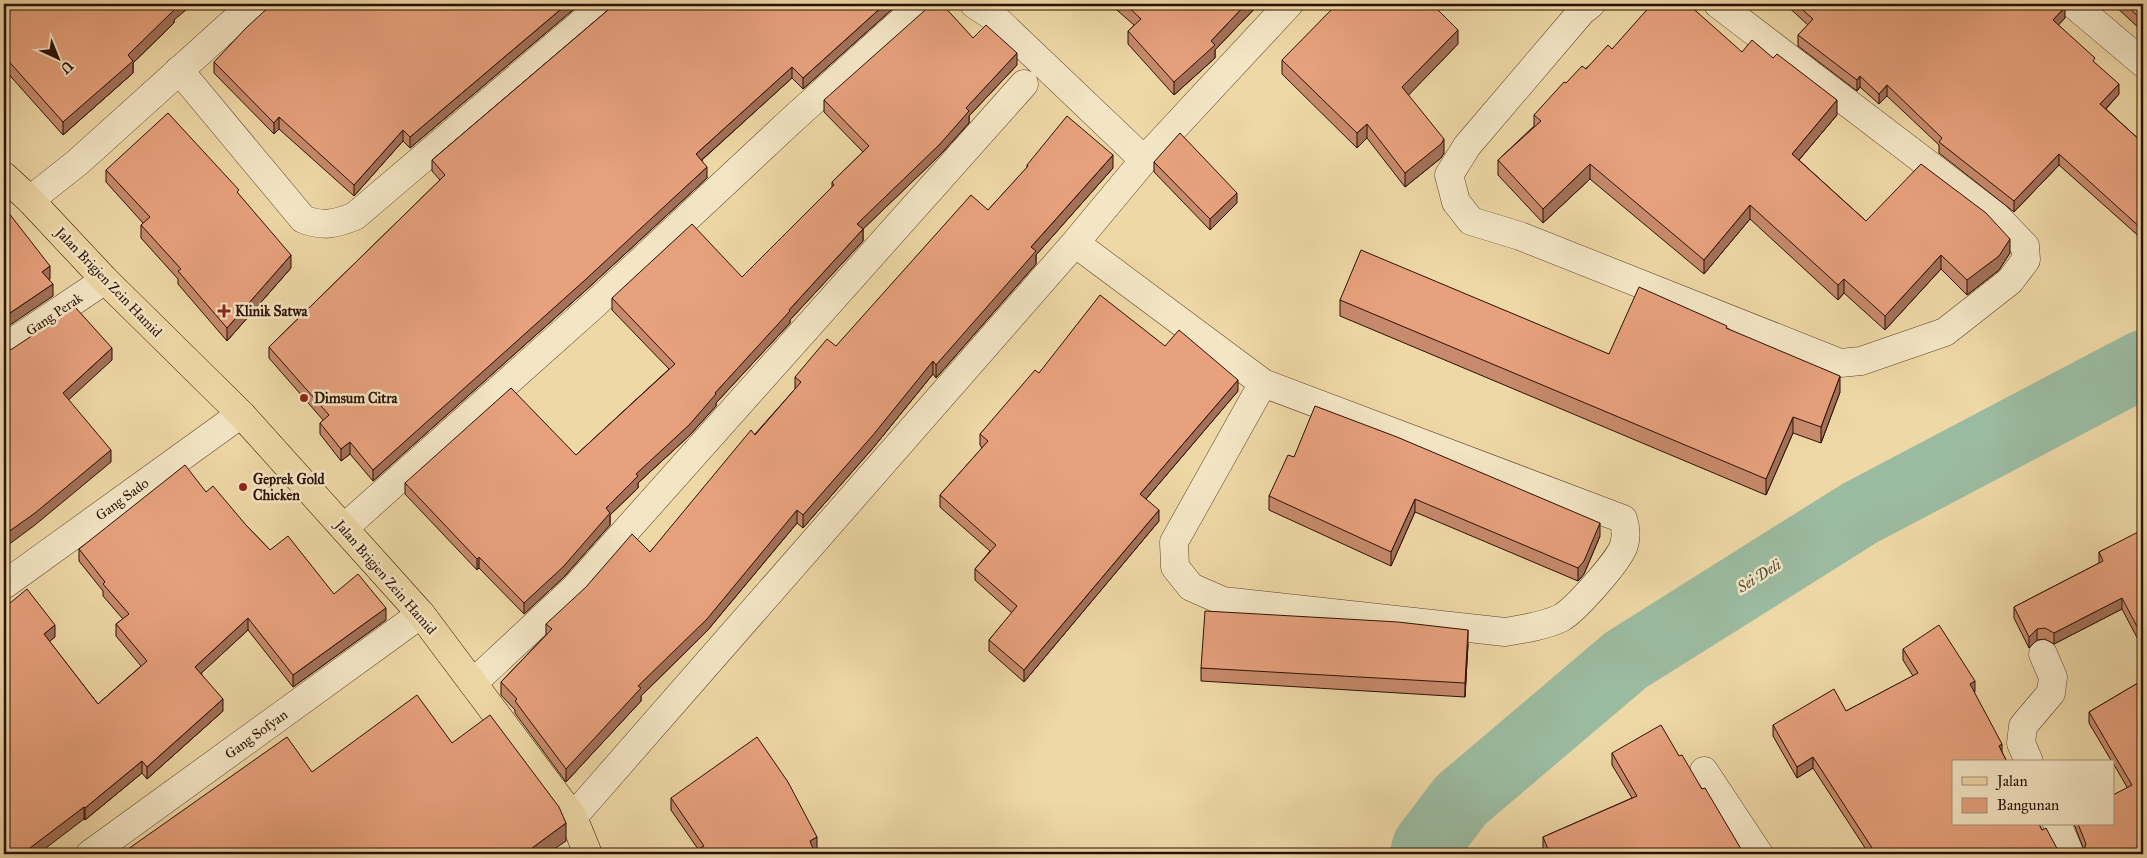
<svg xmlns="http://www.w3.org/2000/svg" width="2147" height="858" viewBox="0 0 2147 858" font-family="'IM FELL Great Primer',serif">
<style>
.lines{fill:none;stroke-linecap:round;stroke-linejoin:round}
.river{stroke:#9bbba1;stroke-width:68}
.street-casing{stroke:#5c412c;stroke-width:29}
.primary-casing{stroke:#2b0f03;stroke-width:29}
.street{stroke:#f4e6c5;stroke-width:28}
.primary{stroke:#eed8a6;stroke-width:28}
.wall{fill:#c78a6c;stroke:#2b0f03}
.shaded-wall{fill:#a27158;stroke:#2b0f03}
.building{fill:#e7a17d;stroke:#2b0f03}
.poi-dot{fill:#8f2418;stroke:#f4e6c5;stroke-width:2}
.labels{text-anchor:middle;stroke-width:5;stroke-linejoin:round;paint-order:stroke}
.street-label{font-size:14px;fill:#2b0f03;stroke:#f4e6c5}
.poi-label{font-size:14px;font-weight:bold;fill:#2b0f03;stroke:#f4e6c5;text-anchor:start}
.water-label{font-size:15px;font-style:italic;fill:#524b3a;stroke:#f4e6c5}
</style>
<rect width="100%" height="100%" fill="#eed8a6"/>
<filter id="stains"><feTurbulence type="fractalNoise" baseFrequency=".004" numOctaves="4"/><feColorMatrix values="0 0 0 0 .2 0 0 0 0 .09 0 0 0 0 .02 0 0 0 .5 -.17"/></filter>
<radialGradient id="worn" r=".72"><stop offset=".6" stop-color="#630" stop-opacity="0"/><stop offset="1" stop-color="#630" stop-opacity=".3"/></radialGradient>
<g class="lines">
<!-- river -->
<path class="river" d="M1424 854 1426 846 1461 800 1626 660 1860 513 2143 364"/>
<defs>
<path id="street" d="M974 4 995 18 1144 160
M1591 4 1582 11 1467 146 1449 175 1456 202 1471 221 1520 236 1840 363 1861 361 1945 332 2010 281 2026 260 2025 246 1996 216 1718 4
M2073 4 2143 63
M179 70 303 219C322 227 336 224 355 216L604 4
M30 200 78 162 253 4
M1075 243 1263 383 1623 519C1626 528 1627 535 1624 545 1620 560 1575 610 1561 618 1544 626 1523 629 1505 632L1223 601 1191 587 1175 567 1174 542 1263 383
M4 348 105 280
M344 528 596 303 793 119 921 4
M4 585 241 414
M473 683 574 589 1024 84
M2029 762 2021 743 2023 726 2051 693 2053 677 2043 654
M1704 771 1759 854
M573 817 1075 243 1144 160 1289 4
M2057 824 2070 854
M90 854 421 614"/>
<path id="primary" d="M4 176 30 200 105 280 241 414 421 614 573 817 588 854"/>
</defs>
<!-- street casing -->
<use href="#street" class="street-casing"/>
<!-- primary casing -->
<use href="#primary" class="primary-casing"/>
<!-- street -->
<use href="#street" class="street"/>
<!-- primary -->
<use href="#primary" class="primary"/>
</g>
<!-- wall -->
<path class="wall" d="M4 4 174 20V23L133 63V73L63 135 4 69Z
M580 4 410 148 403 141 354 196 279 129 274 134 214 73V62L279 5Z
M615 4H898L803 89 792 78 702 160 707 178 585 291 373 481 350 454 341 461 320 434V423L323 420 269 358V347L440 180 432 171V160Z
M1110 4H1259L1215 50V58L1174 95 1128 44V31L1134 25Z
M1785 4H2062L2065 18 2058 25 2095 63 2119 94 2106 109 2143 143V240L2059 165 2014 212 1939 153V145L1887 96 1879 104 1860 87 1857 91 1798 46V35L1808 25Z
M2113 4H2143V32Z
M973 38 1017 65 969 116V123L940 155 863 229V241L790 320V323L716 403V406L689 436 638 483V488L610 515V525L563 578 524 614 479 568 477 570 405 494V483L576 455 669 369 612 310V298L742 277 832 187V182L863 152 824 112V100Z
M1458 44 1408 95 1444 153 1441 158 1405 187 1367 138 1357 148 1282 74V60Z
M1612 49 1742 52 1837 115 1799 160 1866 221 2010 253 1999 270 1967 295 1941 269 1885 330 1844 293 1838 300 1750 219 1704 274 1590 179 1543 223 1498 175V160L1534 126V115L1566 83Z
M1154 162 1237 203 1210 230 1154 172Z
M1027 165 1113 168 1036 255V264L936 378 933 374 873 448 803 528 797 523 707 631 641 696V701L566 782 515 713V710L501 695V682L546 635V624L650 552 795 389V377L836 346 988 210 1027 168Z
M106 170 239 195 291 268 227 341 178 284V279L141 238V225L143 223 106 182Z
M1340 300 1609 354 1727 328 1840 392 1821 443 1793 433 1766 495 1340 316Z
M1165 346 1238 391 1146 499 1159 521 1024 682 989 651V640L1012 613 975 580V569L990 551 940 507V495L982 448 980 445V434L1039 373Z
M1294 457 1600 536 1584 574 1578 581 1415 512 1391 566 1269 510V496Z
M206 492 246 525 270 550 334 594 386 620 293 687 248 630 201 673 223 711 147 779 142 773 85 820 4 608 55 637 49 641 98 704 141 666 116 636V624L123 619 103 596V591L79 561V549Z
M2143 531V649L2122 609 2054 644 2045 639 2037 640 2029 648 2014 618V607L2099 563V552Z
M1468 644 1465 697 1201 681V668Z
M1903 649 1975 692H1974L2002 752 2042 830 2060 854H1869L1813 768 1797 778 1773 736V725L1846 711 1913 676 1903 660Z
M2143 680V854L2083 852 2084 850 2074 824H2113L2127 787 2113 763V762H2112L2089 723V712Z
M1612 753 1679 756 1702 789 1744 854H1545L1543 849V837L1632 798 1612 765Z
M671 798 817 850 814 851 815 854H697V850L698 849 671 810Z"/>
<!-- shaded-wall -->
<path class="shaded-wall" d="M178 4H193L174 20V23L133 63V73L63 135V122L172 9Z
M567 4H580L410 148V137Z
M885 4H898L803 89V78Z
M1246 4H1259L1215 50V58L1174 95V82L1211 41Z
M2065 7V18L2053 31V20Z
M1458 30V44L1402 102V87Z
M1017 53V65L969 116V123L940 155 857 235V224Z
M792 67V78L696 165V154Z
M1860 76V87L1857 91V80Z
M2119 84V94L2100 115V104Z
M1887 85V96L1879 104V94Z
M1837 100V115L1792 168V154Z
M279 117V129L274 134V123Z
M1367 124V138L1357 148V133Z
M403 130V141L354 196V185Z
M1444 139V153L1441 158 1405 187V173Z
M2059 154V165L2014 212V201Z
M1113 155V168L1036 255V264L936 378V365L1031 247Z
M1590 164V179L1543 223V209Z
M707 167V178L585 291 373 481V470Z
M1237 193V203L1210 230V219Z
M1750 205V219L1704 274V260Z
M863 229V241L790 320V323L716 403V406L689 436 638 483V488L610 515V525L563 578 524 614V603L636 474 715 393 789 310Z
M2010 239V253L1999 270 1967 295V280Z
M291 255V268L227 341V328Z
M1941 255V269L1885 330V316Z
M50 266V279L42 285V272Z
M1844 279V293L1838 300V285Z
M53 284V296L4 329V317Z
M112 348V360L63 405V393Z
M933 361V374L873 448 803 528V515Z
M1840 376V392L1821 443V427Z
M1238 380V391L1140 506V494Z
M1793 417V433L1766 495V479Z
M350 442V454L341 461V449Z
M111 450V462L35 525 4 548V535Z
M1415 499V512L1391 566V552Z
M797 510V523L707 631 641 696V701L566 782V769L638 686Z
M1159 510V521L1024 682V670Z
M1600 523V536L1584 574 1578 581V568Z
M479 557V568L477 570V559Z
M2122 598V609L2054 644V633Z
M386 608V620L293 687V675Z
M248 618V630L195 679V667Z
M55 625V637L44 646V634Z
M2037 629V640L2029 648V637Z
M1468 630V644L1465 697V683Z
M1975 681V692L1970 695V684Z
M223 699V711L147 779V767Z
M2002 744V755L1999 746Z
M1813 757V768L1797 778V767Z
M142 761V773L85 820V808Z
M84 807V819L38 854H22Z
M566 823V841L547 854H524Z
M817 837V850L810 854V841Z"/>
<!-- building -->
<path class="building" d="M4 4H178L172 9 174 10 128 55 133 61 63 122 4 56Z
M272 4H278L279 5 281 4H567L410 137 403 130 354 185 279 117 274 123 214 62 246 28Z
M615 4H885L803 78 792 67 696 154 707 167 585 280 373 470 350 442 341 449 320 423 329 415 269 347 445 175 432 160Z
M932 4H942L973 38 986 25 1017 53 966 108 969 111 940 144 857 224 863 229 789 310 790 311 715 393 716 394 689 425 636 474 638 476 606 508 610 513 563 567 524 603 479 557 477 559 405 483 511 388 576 455 675 364 612 298 692 224 742 277 834 185 832 182 869 146 824 100Z
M1125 4H1246L1211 41 1215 45 1174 82 1128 31 1141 19Z
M1337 4H1432L1458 30 1402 87 1444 139 1441 144 1405 173 1367 124 1357 133 1282 60Z
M1652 4H1688L1742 52 1752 40 1773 58 1777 54 1837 100 1792 154 1866 221 1921 164 1986 213 2010 239 1999 256 1967 280 1941 255 1885 316 1844 279 1838 285 1750 205 1704 260 1590 164 1543 209 1498 160 1541 121 1534 115 1564 82 1566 83 1582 66 1586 69 1608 45 1612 49Z
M1796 4H2062L2065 7 2053 20 2095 58 2093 61 2119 84 2100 104 2143 143V230L2059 154 2014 201 1939 142 1942 138 1887 85 1879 94 1860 76 1857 80 1798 35 1813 19Z
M2125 4H2143V21Z
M168 113 239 190 237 192 291 255 227 328 178 271 181 269 141 225 150 217 106 170Z
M1067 116 1113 155 1031 247 1036 251 936 365 933 361 873 435 803 515 797 510 707 619 638 686 641 688 566 769 515 701 517 699 501 682 552 629 546 624 586 587 632 534 650 552 751 430 755 435 801 382 795 377 827 339 836 346 971 195 988 210 1028 166 1027 165Z
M1180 133 1237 193 1210 219 1154 162Z
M8 212 50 266 42 272 53 284 4 317V215Z
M1361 250 1609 354 1639 287 1727 326 1726 328 1840 376 1821 427 1793 417 1766 479 1340 300Z
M1100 295 1165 346 1179 330 1238 380 1140 494 1159 510 1024 670 989 640 1017 606 975 569 996 545 940 495 988 441 980 434 1035 370 1039 373Z
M75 307 112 348 63 393 111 450 35 513 4 535V351L12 349Z
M1315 406 1397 437 1600 523 1584 561 1578 568 1415 499 1391 552 1269 496 1288 455 1294 457Z
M185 465 206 492 213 486 246 525 270 550 288 536 334 594 358 574 386 608 293 675 248 618 195 667 223 699 147 767 142 761 85 808 84 807 22 854H4V608L27 589 55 625 44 634 98 704 147 661 116 624 129 614 103 584 105 582 79 549Z
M2142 530 2143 531V638L2122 598 2054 633 2045 628 2037 629 2029 637 2014 607 2103 561 2099 552Z
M1205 611 1398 622 1468 630 1465 683 1201 668Z
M1939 625 1975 681 1970 684 2002 744 1999 746 2007 762H1953V824H2039L2042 830 2046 828 2060 854H1876L1813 757 1797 767 1773 725 1834 689 1846 711 1918 673 1903 649Z
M2143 680V854H2080L2083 852 2086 844 2078 824H2113V795L2132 785 2089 712Z
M417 695 452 743 490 715 559 807 566 823 524 854H121L287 737 312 772Z
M1661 725 1679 756 1682 755 1702 789 1705 788 1744 854H1550L1543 837 1637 796 1612 753Z
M757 737 788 782 817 837 810 841 815 854H699L697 850 704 846 671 798Z"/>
<!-- markers -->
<g class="poi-dot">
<path d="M221.5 303.5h5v5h5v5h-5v5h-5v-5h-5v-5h5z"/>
<circle cx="304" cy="398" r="5"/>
<circle cx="243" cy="487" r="5"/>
</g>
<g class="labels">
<!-- street labels -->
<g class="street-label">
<text transform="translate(109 282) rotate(46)" y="5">Jalan Brigjen Zein Hamid</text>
<text transform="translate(54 314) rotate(-34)" y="5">Gang Perak</text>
<text transform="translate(122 499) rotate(-36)" y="5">Gang Sado</text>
<text transform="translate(386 577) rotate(49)" y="5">Jalan Brigjen Zein Hamid</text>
<text transform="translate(256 734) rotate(-36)" y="5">Gang Sofyan</text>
</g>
<!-- poi labels -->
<g class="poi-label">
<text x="235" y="316">Klinik Satwa</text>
<text x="314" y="403">Dimsum Citra</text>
<text x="253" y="484">Geprek Gold<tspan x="253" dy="16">Chicken</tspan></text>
</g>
<!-- water labels -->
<g class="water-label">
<text transform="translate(1759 576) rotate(-32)" y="5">Sei Deli</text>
</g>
</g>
<!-- margin -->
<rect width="2147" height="858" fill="none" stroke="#eed8a6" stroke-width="20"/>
<rect x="5" y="5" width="2137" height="848" fill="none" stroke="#2b0f03" stroke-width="2.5"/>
<rect x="10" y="10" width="2127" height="838" fill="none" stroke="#2b0f03"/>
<!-- legend -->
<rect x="1952" y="760" width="162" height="65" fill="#f4e6c5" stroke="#a49077"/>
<rect x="1962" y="777" width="25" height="8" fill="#eed8a6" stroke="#a49077"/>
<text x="1997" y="786" font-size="15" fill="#2b0f03">Jalan</text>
<rect x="1962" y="798" width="25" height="15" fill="#e7a17d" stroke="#a49077"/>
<text x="1997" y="810" font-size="15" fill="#2b0f03">Bangunan</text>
<!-- north arrow -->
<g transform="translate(58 58) rotate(136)" stroke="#f4e6c5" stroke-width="4" paint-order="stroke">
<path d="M0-4L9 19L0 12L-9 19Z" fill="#2b0f03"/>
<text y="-8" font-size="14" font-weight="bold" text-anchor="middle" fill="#2b0f03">U</text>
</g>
<rect width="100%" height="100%" filter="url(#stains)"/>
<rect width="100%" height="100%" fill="url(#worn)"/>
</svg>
